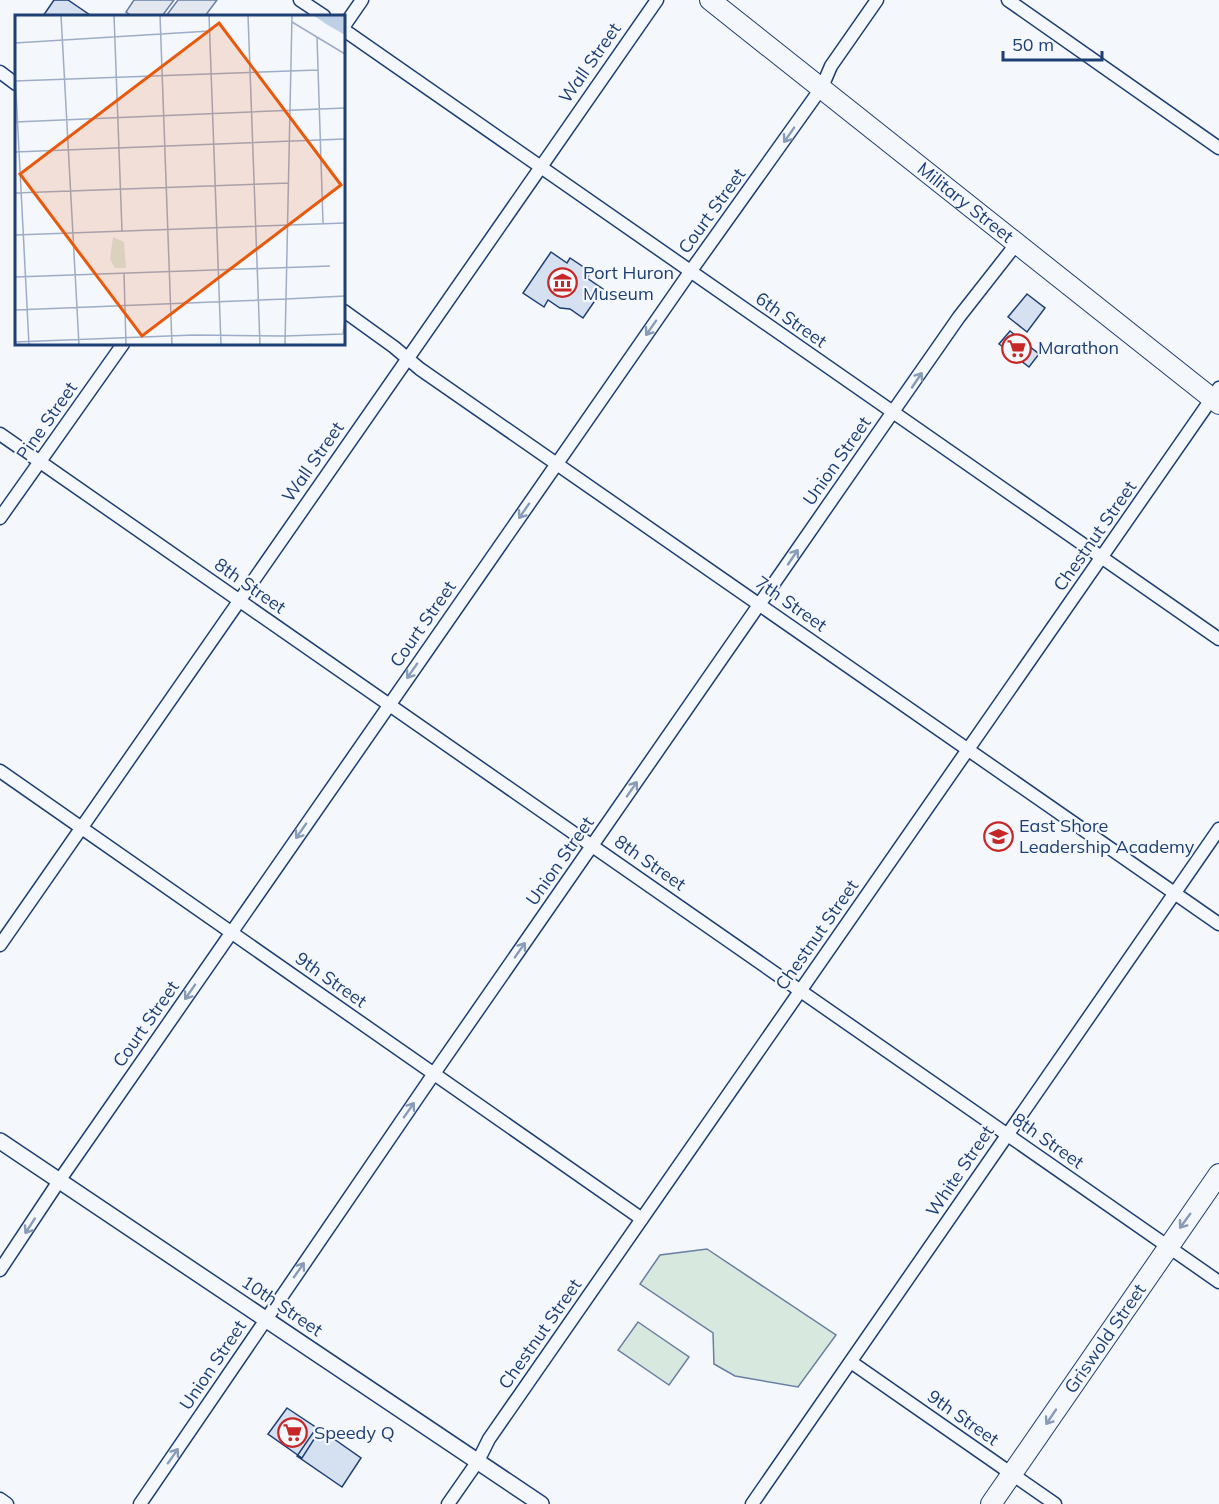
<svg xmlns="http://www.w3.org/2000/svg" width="1219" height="1504" viewBox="0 0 1219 1504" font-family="Mulish,sans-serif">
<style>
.green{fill:#d7e8df;stroke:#687fa3;stroke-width:1.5}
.parking{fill:#e3e8f0;stroke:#687fa3;stroke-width:1.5}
.building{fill:#d5e0f0;stroke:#1d3f73;stroke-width:1.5}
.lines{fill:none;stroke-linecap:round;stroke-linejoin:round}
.minor-casing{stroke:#1d3f73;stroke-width:15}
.tertiary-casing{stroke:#1d3f73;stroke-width:18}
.primary-casing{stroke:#1d3f73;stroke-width:22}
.minor{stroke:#f4f7fb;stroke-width:12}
.tertiary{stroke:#f4f7fb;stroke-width:15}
.primary{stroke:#f4f7fb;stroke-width:20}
.oneway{stroke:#889bb7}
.labels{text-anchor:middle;stroke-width:4.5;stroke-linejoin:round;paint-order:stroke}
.street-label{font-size:18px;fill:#1d3f73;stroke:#f4f7fb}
.poi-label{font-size:18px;fill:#1d3f73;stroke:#f4f7fb;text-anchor:start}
.inset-road{fill:none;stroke:#9eadc5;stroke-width:1.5}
.view{fill:#e8590c;fill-opacity:0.15;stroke:#e8590c;stroke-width:3}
.inset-edge{fill:none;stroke:#1d3f73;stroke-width:3}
</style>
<rect width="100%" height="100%" fill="#f4f7fb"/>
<!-- green -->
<path class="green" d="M707 1249 836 1335 798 1387 735 1376 714 1364 713 1333 640 1284 660 1255Z
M638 1322 689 1357 669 1385 618 1350Z"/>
<!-- parking -->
<path class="parking" d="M134 0H174L162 16H132L126 12Z
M178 0H217L205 16H166Z"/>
<!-- building -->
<path class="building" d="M54 0H68L90 15 43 16Z
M551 252 567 263 570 258 591 272 587 278 603 289 583 318 570 309 560 308 548 300 544 307 523 293Z
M1027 294 1045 308 1027 332 1008 317Z
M1010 331 1039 354 1029 367 999 344Z
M287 1408 320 1430 302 1458 268 1434Z
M317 1427 361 1458 342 1487 297 1456Z"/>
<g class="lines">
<defs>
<path id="minor" d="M300 0 324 16
M1008 0 1219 148
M344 26 362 0
M344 30 1219 639
M0 72 16 84
M344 311 394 347 420 369 1219 924
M0 434 1219 1282
M0 518 123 344
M0 771 642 1219
M0 945 657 0
M0 1270 59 1181 690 272 822 87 831 66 877 0
M851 1362 1055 1504
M0 1499 7 1504
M140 1504 435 1072 883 426 959 317 1017 243
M448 1504 478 1461 489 1439 1219 388
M752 1504 1219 829"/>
<path id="tertiary" d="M0 1141 541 1504"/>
<g id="primary">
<path id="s1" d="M710 0 1219 404"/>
<path id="s2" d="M991 1504 1219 1174"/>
</g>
</defs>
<!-- minor casing -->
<use href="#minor" class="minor-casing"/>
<!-- tertiary casing -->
<use href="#tertiary" class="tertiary-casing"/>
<!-- primary casing -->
<use href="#primary" class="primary-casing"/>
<!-- minor -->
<use href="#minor" class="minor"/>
<!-- tertiary -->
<use href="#tertiary" class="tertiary"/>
<!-- primary -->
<use href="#primary" class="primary"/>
</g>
<!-- one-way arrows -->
<defs><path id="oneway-shaft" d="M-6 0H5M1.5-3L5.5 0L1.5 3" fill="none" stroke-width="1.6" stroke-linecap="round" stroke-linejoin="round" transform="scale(1.5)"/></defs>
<g class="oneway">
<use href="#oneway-shaft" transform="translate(789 135) rotate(125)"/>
<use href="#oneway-shaft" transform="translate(651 328) rotate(125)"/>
<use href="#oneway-shaft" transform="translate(917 380) rotate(-56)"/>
<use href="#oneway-shaft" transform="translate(524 511) rotate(125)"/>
<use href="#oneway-shaft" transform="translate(793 557) rotate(-56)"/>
<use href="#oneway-shaft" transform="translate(412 671) rotate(125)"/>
<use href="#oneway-shaft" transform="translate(632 789) rotate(-55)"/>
<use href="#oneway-shaft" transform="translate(301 831) rotate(125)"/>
<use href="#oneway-shaft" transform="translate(520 950) rotate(-55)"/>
<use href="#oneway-shaft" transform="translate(190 992) rotate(125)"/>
<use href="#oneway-shaft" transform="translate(409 1110) rotate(-55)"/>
<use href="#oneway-shaft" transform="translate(1185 1221) rotate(126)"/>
<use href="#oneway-shaft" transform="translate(30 1226) rotate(123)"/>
<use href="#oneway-shaft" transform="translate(299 1270) rotate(-55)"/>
<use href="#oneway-shaft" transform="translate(1051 1417) rotate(124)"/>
<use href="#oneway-shaft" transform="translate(173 1456) rotate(-55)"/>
</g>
<!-- icons -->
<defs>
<symbol id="museum-ring" viewBox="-11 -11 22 22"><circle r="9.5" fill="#f4f7fb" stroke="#c62828" stroke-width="1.5"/><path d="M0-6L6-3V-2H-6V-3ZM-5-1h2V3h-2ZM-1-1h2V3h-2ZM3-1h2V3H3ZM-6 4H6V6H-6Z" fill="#c62828"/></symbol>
<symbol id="supermarket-ring" viewBox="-11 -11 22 22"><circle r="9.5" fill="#f4f7fb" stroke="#c62828" stroke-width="1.5"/><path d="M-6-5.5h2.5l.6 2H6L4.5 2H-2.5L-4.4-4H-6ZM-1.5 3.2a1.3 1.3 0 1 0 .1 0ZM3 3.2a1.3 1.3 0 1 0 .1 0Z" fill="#c62828"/></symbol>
<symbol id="school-ring" viewBox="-11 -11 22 22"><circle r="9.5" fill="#f4f7fb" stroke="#c62828" stroke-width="1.5"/><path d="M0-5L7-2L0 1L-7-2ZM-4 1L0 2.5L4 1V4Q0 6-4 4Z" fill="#c62828"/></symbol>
</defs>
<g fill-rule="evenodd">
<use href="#museum-ring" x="546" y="266" width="33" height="33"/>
<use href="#supermarket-ring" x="1000" y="332" width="33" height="33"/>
<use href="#school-ring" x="982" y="820" width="33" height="33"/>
<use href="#supermarket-ring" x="276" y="1416" width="33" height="33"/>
</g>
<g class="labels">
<!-- street labels -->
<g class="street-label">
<text transform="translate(590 63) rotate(-55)" y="6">Wall Street</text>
<text dy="6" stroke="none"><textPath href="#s1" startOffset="326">Military Street</textPath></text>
<text transform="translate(712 211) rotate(-54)" y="6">Court Street</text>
<text transform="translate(791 320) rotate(35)" y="6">6th Street</text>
<text transform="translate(47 421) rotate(-55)" y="6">Pine Street</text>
<text transform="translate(837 461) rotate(-55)" y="6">Union Street</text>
<text transform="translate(313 462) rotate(-55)" y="6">Wall Street</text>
<text transform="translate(1095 536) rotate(-55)" y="6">Chestnut Street</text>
<text transform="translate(250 586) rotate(35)" y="6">8th Street</text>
<text transform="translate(791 604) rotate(35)" y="6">7th Street</text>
<text transform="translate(423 624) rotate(-55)" y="6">Court Street</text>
<text transform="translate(560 861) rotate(-55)" y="6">Union Street</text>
<text transform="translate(650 863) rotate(35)" y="6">8th Street</text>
<text transform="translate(817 935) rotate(-55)" y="6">Chestnut Street</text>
<text transform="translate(331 980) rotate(35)" y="6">9th Street</text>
<text transform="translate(146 1024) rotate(-55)" y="6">Court Street</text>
<text transform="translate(1048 1141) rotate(35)" y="6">8th Street</text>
<text transform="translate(960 1171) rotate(-56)" y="6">White Street</text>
<text transform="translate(282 1306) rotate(34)" y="6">10th Street</text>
<text transform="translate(540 1334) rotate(-55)" y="6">Chestnut Street</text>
<text dy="6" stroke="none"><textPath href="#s2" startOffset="201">Griswold Street</textPath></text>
<text transform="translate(213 1365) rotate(-56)" y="6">Union Street</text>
<text transform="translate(963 1418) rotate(35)" y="6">9th Street</text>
</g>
<!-- poi labels -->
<g class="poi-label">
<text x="583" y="279">Port Huron<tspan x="583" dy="21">Museum</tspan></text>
<text x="1038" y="354">Marathon</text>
<text x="1019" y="832">East Shore<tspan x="1019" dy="21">Leadership Academy</tspan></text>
<text x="314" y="1439">Speedy Q</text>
</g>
</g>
<!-- overview -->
<g transform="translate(15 15)">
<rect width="330" height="330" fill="#f4f7fb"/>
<path d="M98 222 109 227 111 253H100L95 244Z" fill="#d7e8df"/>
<path d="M298 0H330V20L311 9Z" fill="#bed0e5"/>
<path class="inset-road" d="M46 0 64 330M99 0 107 216M145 0 157 330M194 0 206 330M233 0 245 330M277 7 330 39M302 22 308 208M0 28 195 16M0 58 14 330M0 66 303 55M0 107 330 93M0 137 330 124M0 178 274 168M0 220 330 208M109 258 111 330M0 262 315 251M271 284 330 281M0 295 271 284M270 321 328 319 330 305M0 327 179 320 270 321M270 330 277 0"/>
<path class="view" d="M204 8 326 170 127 321 5 159Z"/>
<rect width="330" height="330" class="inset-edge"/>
</g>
<!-- scale -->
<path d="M1003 51v9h99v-9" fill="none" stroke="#1d3f73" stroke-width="3"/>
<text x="1012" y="51" font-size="18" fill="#1d3f73" stroke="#f4f7fb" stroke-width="4.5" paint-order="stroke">50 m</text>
</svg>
